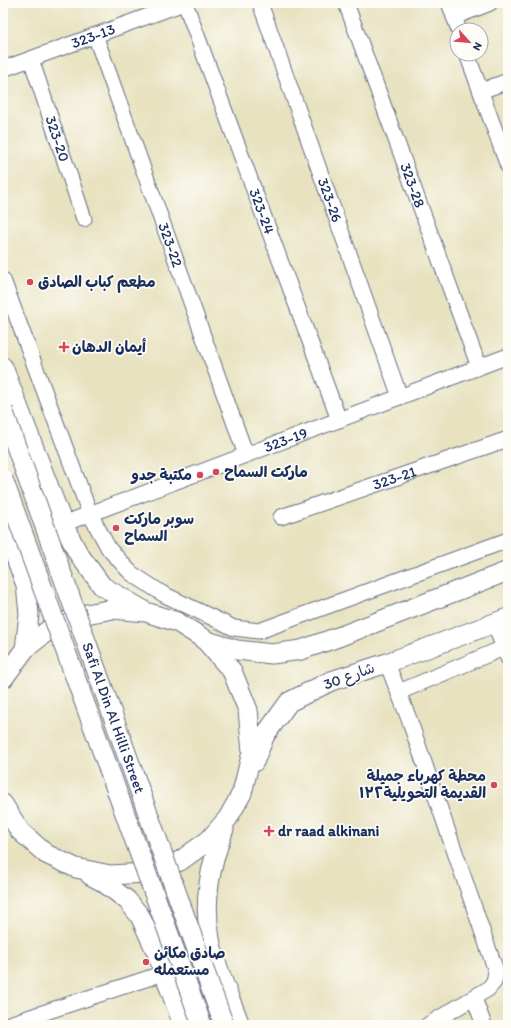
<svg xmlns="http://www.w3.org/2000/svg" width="511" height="1028" viewBox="0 0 511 1028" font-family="Itim,'Playpen Sans Arabic',sans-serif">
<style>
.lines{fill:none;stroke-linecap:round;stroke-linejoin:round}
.minor-casing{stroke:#636e80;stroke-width:17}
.major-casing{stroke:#636e80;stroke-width:21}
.minor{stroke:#fff;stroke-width:15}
.major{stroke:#fff;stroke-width:19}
.major-bridge-casing{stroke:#636e80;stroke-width:21;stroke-linecap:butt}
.major-bridge{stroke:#fff;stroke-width:19}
.poi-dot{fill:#d1495b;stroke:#fdfcf7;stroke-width:1.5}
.labels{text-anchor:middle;stroke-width:3.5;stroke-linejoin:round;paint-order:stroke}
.street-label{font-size:15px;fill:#1b2f5e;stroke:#fdfcf7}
.poi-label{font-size:15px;font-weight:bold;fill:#1b2f5e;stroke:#fdfcf7;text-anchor:start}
</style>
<rect width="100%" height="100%" fill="#fdfcf7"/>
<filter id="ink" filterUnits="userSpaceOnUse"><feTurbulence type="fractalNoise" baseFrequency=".025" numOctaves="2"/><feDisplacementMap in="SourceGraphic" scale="8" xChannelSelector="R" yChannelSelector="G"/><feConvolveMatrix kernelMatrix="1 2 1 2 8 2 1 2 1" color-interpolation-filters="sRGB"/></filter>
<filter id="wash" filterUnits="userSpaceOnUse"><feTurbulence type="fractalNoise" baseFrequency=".012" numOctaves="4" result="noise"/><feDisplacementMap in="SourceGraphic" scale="16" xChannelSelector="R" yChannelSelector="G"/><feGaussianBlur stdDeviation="0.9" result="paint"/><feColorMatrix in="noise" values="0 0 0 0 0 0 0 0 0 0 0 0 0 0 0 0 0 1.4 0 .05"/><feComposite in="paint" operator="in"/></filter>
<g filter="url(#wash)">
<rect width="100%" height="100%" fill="#e8e2c0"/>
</g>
<g filter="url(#ink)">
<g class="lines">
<defs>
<g id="minor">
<path id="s1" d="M185 3 339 420"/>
<path id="s2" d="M260 3 400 397"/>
<path id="s3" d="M346 3 479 367"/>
<path d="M449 3 459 30"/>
<path d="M454 17 490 3"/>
<path id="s4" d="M95 35 246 455"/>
<path d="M467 54 508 166"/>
<path id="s5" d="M31 59 84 219"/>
<path id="s6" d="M3 69 184 3"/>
<path d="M481 91 508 81"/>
<path d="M3 280 90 514 109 549 131 573 163 594 234 628 259 631 508 540"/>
<path id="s7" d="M281 517 508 439"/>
<path id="s8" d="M63 524 508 356"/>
<path d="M494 623 508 658"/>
<path d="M387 663 409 719 496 971 494 982 488 989 428 1025"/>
<path d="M399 692 508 646"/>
<path d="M474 998 484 1025"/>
<path d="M6 1025 164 973"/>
</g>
<path id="major" d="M3 367 63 524 78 553 102 586 143 610
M3 523 26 585 29 614 25 649
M204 640 237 650 272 654 301 650 341 636 508 571
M3 679 25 649 51 628 81 615 113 609 146 612 177 622 204 639 232 671 248 710 252 752 242 793 228 818 209 840 180 861 146 873 110 875 76 868 46 854 20 831 3 804
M254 762 265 735 289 702 331 681 387 663 508 618
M224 829C210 866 203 899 210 939 215 967 230 998 240 1025
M90 875 103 882 127 900 140 916 157 953 183 1025"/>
</defs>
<!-- minor casing -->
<use href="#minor" class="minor-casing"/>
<!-- major casing -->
<use href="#major" class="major-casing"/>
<!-- minor -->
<use href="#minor" class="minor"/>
<!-- major -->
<use href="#major" class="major"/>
<defs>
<g id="major-bridge">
<path id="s9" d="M3 410 224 1025"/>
<path d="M3 479 202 1025"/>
</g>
</defs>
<!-- major-bridge casing -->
<use href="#major-bridge" class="major-bridge-casing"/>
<!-- major-bridge -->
<use href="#major-bridge" class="major-bridge"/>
</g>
</g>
<!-- markers -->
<g class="poi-dot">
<circle cx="30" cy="282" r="4"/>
<path d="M62 341h4v4h4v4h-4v4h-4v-4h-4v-4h4z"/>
<circle cx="216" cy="472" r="4"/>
<circle cx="200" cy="475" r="4"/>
<circle cx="116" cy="528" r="4"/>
<circle cx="494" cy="785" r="4"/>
<path d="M267 825h4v4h4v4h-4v4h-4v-4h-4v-4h4z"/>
<circle cx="146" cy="962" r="4"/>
</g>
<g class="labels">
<!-- street labels -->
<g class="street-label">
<text dy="5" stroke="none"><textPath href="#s6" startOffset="96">323-13</textPath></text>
<text dy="5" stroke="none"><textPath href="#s5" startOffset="84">323-20</textPath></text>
<text dy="5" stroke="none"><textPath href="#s3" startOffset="194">323-28</textPath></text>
<text dy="5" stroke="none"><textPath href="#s2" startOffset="209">323-26</textPath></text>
<text dy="5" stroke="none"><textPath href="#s1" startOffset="222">323-24</textPath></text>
<text dy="5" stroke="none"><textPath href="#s4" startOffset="223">323-22</textPath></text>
<text dy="5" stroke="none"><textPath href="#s8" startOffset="238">323-19</textPath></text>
<text dy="5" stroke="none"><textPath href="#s7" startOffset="120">323-21</textPath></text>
<text transform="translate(349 676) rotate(-20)" y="5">شارع 30</text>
<text dy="5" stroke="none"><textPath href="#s9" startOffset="327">Safi Al Din Al Hilli Street</textPath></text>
</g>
<!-- poi labels -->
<g class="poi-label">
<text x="38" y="287">مطعم كباب الصادق</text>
<text x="72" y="352">أيمان الدهان</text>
<text x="224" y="477">ماركت السماح</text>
<text x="192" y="480" text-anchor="end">مكتبة جدو</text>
<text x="124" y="524">سوبر ماركت<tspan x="124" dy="17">السماح</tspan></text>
<text x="486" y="781" text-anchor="end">محطة كهرباء جميلة<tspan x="486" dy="17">القديمة التحويلية١٣٢</tspan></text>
<text x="278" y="836">dr raad alkinani</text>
<text x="154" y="958">صادق مكائن<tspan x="154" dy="17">مستعمله</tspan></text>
</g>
</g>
<!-- margin -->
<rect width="511" height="1028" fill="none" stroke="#fdfcf7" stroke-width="16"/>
<!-- north arrow -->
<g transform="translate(469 42) rotate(117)"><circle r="19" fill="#fdfcf7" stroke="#a3aaba"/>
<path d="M0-3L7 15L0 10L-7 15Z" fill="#d1495b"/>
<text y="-6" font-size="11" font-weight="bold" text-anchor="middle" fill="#1b2f5e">N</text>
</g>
</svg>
